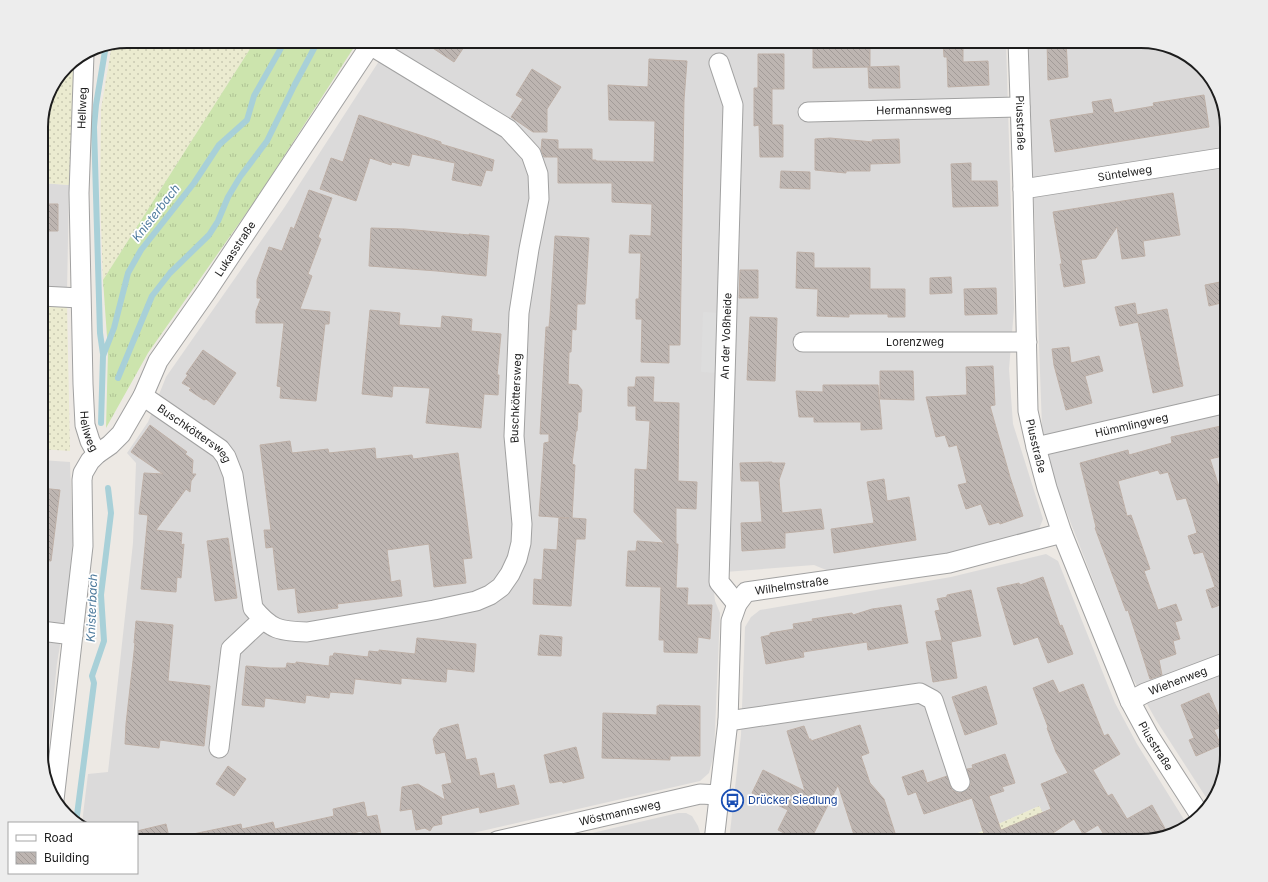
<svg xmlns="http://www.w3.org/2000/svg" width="1268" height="882" viewBox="0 0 1268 882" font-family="Inter,sans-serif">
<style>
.residential{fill:#dbdada}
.farmland{fill:url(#farmland-dots)}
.grass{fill:url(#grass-tufts)}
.parking{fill:#ddd}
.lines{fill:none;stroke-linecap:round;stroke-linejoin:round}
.stream{stroke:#a8d0d8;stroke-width:6}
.building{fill:url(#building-back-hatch);stroke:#beb0a7}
.minor-casing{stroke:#a1a1a1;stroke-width:21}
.minor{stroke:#fff;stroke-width:19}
.labels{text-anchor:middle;stroke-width:3.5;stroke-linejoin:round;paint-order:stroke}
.street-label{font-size:11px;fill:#1d1d1d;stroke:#fff}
.transit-label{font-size:11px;fill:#164399;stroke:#fff;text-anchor:start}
.water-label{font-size:12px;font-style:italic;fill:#4f7b9d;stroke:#fff}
.rim{fill:none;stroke:#1d1d1d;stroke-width:2}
</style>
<defs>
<pattern id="farmland-dots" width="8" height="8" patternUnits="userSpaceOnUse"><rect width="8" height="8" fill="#ebebd0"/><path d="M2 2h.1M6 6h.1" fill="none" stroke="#c9c9b2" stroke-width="1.8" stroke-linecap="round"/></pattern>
<pattern id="grass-tufts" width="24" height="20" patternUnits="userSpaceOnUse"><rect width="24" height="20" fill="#cce4ad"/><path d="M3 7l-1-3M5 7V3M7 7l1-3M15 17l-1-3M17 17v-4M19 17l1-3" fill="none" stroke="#afc394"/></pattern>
<pattern id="building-back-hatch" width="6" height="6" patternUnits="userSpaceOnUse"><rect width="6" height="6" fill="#bdb5b1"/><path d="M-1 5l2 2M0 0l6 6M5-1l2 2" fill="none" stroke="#a29b98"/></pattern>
</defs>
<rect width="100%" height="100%" fill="#ede9e4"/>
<!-- residential -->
<path class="residential" d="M392 41H1006L1014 309 1009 369 1013 424 1043 519 1039 529 949 553 836 574 814 565 712 573 715 601 720 613 714 754 709 773 700 781 438 841H137V823H82L88 774 108 772 133 543 136 463 127 453 148 422 166 377 284 208Z
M1028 41H1141L1189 56 1216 84 1227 126V756L1212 803 1211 805 1156 720 1128 670 1056 485 1042 427Z
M41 183 69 185 67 293 41 291Z
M41 460 70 462 73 541 66 610 57 663 46 777 41 761Z
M1046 554 1058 561 1115 703 1137 744 1188 826 1184 830 1142 841H1060L1039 806 960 841H729L741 735 745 627 751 617 760 610 951 577Z
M678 813H686L692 816 698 826 701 836V841H558Z"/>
<!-- farmland -->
<path class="farmland" d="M127 41H255L103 280 100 194 101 109 112 44Z
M77 59 69 185 41 183V121L48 94 66 66Z
M41 301 67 303 70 451 41 449Z
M1039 806 1060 841H960Z"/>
<!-- grass -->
<path class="grass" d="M255 41H358L259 195 148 353 106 428 108 351 103 280Z"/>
<!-- parking -->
<path class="parking" d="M703 312 720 313 717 373 701 372Z"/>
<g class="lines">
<!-- stream -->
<path class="stream" d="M103 354 100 333 94 127 96 105 106 45
M118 378 152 296 170 273 209 235 218 221 228 197 240 177 267 141 294 86 318 41
M101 423 103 356 114 328 128 273 141 250 194 183 219 145 247 120 254 96 285 41
M76 823 94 683 92 676 104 641 101 595 111 513 108 488"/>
</g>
<!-- building -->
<path class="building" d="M422 41H468L454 62Z
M849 41H870V67L813 68V43H849Z
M943 41H963V62L988 61 989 85 948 87 947 57H944Z
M1047 41H1066L1068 77 1048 80Z
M758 54H784V89H772V125H783V157H760L759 125 754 126V88H758Z
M649 59 687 61 684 100 680 345H669V363L641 362 642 319H636V299H639L641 253H629L630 235 651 236 652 204 612 202V183H558V157H544L541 150 542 139 558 140V149H592V160H596V161L654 162 655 121 609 120 608 85 648 87Z
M899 66 900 88H869L868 67Z
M532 69 561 87 547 109V132H533L511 117 523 99 516 95Z
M1204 95 1209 127 1055 152 1050 120 1094 113 1092 102 1111 99 1114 113 1154 106 1153 103Z
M359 115 441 142V144L494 160 492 171 486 170 481 186 452 180 455 163 412 154 409 166 392 162 391 165 370 158 356 201 320 189 331 158 343 162Z
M830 138 873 142 872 140 899 139 900 163 870 164V171H846V173L815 170V139Z
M971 163V181H997L998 206 953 207 951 164Z
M781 171 810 172V189L780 188Z
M309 190 332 198 318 237 321 239 308 274 312 276 300 309 330 312 329 324H325L316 401 280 398 281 387 277 386 284 323H256V311L261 298H257V280L269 247 282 251 291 227 294 229Z
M1173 193 1180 235 1143 241 1145 256 1122 259 1117 227 1096 258 1081 260 1085 283 1064 287 1060 264H1062L1053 212Z
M41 204H58V231H41Z
M371 228 405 229 469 235V234L489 236 486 276 437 271 369 266Z
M555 236 589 238 585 304H577L576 330 572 329 571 352H569L568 384 578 385 582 390 581 412H578L577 431H576L572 464 575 465 572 518 586 519 585 539H576L571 606 533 604 534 579 542 580 544 549 557 550 559 518H569L539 516 544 443 549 442V434H540L546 327H549L550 316Z
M797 252 814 253V268H870V289H905V317H888V314H849V317L817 316 818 289 796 288Z
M740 270H758V298H739Z
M951 277 952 293 930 294V278Z
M1220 282 1225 302 1209 306 1205 285Z
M996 288 997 314 965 315 964 289Z
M1135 303 1137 315 1167 309 1183 386 1153 393 1138 322 1120 326 1115 307Z
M370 310 400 313 399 325 441 328 442 316 472 319 471 331 501 334 497 375H499L498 395 484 394 481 428 426 423 430 388 393 386 392 397 362 394Z
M750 317 777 318 775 381 747 380Z
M1069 347 1071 363 1099 356 1103 371 1085 376 1092 403 1066 410 1054 365 1052 349Z
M203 350 236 373 214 405 206 399 204 400 189 390 191 388 182 383 188 375 186 374Z
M993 366 995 405 990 406 1010 477 1023 516 1000 524 999 522 989 525 981 504 966 509 958 485 967 483 957 445 949 447 945 435 936 437 926 397 967 395 966 367Z
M880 371H913L914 400 880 399Z
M636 377H654L653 402 679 403 678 481 697 482 696 509 676 508V544H678L676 588H688L687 605H712L710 639 698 637 697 653 664 652V640H659L661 587 626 586 628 551H636L637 541 664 543 634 512 635 469 647 470 650 421 636 420V406H628V387H635Z
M823 385H878L882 429 861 430V422H814V417H799L796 391 823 392Z
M150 425 187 452 185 454 193 460 192 474H196L191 481 190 492 186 489 156 530 182 533 181 545 184 544 181 578 177 577 176 592 141 589 148 515 139 514 144 473 163 474 131 452Z
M1221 426 1222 435 1227 434V455L1210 459 1222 496 1227 494V614L1223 615 1220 605 1212 608 1206 590 1215 587 1203 552 1194 554 1188 536 1197 533 1192 516 1186 498 1177 500 1168 472 1160 474 1158 470 1118 481 1127 516 1131 515 1150 569 1144 571 1158 610 1176 604 1182 620 1175 622 1180 639 1173 641 1176 654 1159 660 1162 675 1150 679 1128 610 1126 611 1095 528 1096 527 1080 463 1128 450 1129 455 1172 443 1171 437Z
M290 441 292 453 328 449 329 453 375 448 376 459 412 455 413 459 458 453 472 558 463 559 466 583 434 587 429 544 387 550 391 582 400 580 402 596 337 604 338 608 298 613 295 588 278 590 273 547 266 548 264 530H271L260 445Z
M772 462V463H785L779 480 782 513 821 509 824 529 785 533V548L742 551 741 523 762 522 759 481H741L740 463Z
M884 479 887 501 909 497 916 540 834 553 831 529 874 523 867 482Z
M41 488 60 490 51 561 41 560Z
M228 538 237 598 215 601 207 541Z
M1043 577 1060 626 1062 625 1073 654 1048 663 1038 637 1014 645 997 588 1019 583 1020 585Z
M971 590 981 636 951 642 957 678 933 682 926 642 942 640 935 611 940 610 937 599 947 597V595Z
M901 605 908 643 868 650 867 642 803 652 804 657 766 664 761 637 770 635V633L794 629 793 624 813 621 812 619 852 613 853 615 872 609Z
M136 621 173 625 168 681 210 686 204 746 160 740 159 748 125 744 126 724 135 643H134Z
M540 635 562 637 561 656 538 655Z
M417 638 476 644 474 672 447 669 446 682 401 678V684L355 679 353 694 330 692 329 698 306 695 305 703 265 698 264 707 242 705 246 666 270 668H286L287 663 296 664V662L329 666 330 656H333L334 653 368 657 369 651 379 652V650L415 654Z
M1053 680 1059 693 1083 684 1104 736 1108 734 1120 754 1093 770 1108 796 1112 794 1127 819 1152 805 1168 834 1142 841H1133L1129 834 1117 841H1108L1098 825 1083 834 1074 819 1041 841H976L985 837 972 798 924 814 916 792 908 795 902 777 923 770 927 783 947 776 952 790 958 793 964 792 968 789 971 784 967 769 973 768 972 765 1005 754 1015 783 1002 787 1004 791 989 796 1001 830 1051 809 1041 784 1068 773 1056 752 1047 728 1048 727 1033 688Z
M986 686 997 724 965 735 952 697Z
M1209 693 1223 726 1214 730 1221 745 1196 756 1189 740 1194 738 1181 705Z
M659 705 700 706V756H670V760L602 758 603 713 657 715V706H659Z
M458 724 466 760 476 758 480 776 494 773 497 789 514 785 519 804 480 813 479 807 441 816 442 824 433 826 430 831 425 828 416 830 412 809 400 811 402 787 418 784 445 800 442 785 452 783 445 752 436 754 433 739 440 729Z
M860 725 869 753 861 756 870 783 884 799 895 833 869 841H856L838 785 810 841H800L778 830 788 810 752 793 763 770 805 791 787 731 804 726 809 739H811V741Z
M576 747 584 778 563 783 562 781 550 783 544 755Z
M228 766 246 779 234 796 216 784Z
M364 802 367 817 377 815 381 834 363 838 362 831 315 841H194L193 834 241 824 242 829 273 822 275 829 334 816 333 809Z
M166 824 170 841H137V831Z"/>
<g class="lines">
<defs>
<g id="minor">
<path id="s1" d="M1018 41 1023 189 1028 411 1036 447 1047 488 1062 533 1130 701 1149 736 1200 815"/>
<path id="s2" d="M84 54 79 193 83 384 85 425 90 441 97 454"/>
<path d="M719 63 733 105 719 582 737 604"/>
<path id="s3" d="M808 112 1020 107"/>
<path id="s4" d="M1023 189 1227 157"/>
<path d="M41 296 80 298"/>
<path id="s5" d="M803 342H1027"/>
<path id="s6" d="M143 396 220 449 226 457 233 475 253 608C271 630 279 631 307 632L434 610 476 601 490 595 501 587 510 574 517 559 521 543 522 524 514 436 519 313 529 249 539 199 538 174 531 154 508 129 370 45"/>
<path id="s7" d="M1036 447 1227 403"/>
<path d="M41 631 73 635"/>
<path id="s8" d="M1130 701 1145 693 1227 662"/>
<path d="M728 721 920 693 933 700 960 782"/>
<path d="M219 748 231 649 262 620"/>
<path id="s9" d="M54 800 83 546 82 480 83 473 90 461 97 454 110 445 121 434 143 396 158 361 207 291 373 41"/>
<path id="s10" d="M497 841 700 794 719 795"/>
<path id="s11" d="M714 841 728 721 731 621 737 604 746 592 949 563 1062 533"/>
</g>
</defs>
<!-- minor casing -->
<use href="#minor" class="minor-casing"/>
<!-- minor -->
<use href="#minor" class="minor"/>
</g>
<!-- icons -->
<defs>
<symbol id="bus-ring" viewBox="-11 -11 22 22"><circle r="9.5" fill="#fff" stroke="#1a4fb4" stroke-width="1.5"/><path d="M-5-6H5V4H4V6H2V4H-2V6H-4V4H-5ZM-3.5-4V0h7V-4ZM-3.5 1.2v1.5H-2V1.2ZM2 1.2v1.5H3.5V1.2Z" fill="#1a4fb4"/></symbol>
</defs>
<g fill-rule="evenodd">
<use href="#bus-ring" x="720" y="788" width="25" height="25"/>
</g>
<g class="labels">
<!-- street labels -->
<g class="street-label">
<text transform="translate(82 108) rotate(-88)" y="4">Hellweg</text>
<text dy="4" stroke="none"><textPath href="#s3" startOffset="106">Hermannsweg</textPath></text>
<text dy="4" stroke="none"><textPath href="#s1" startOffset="82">Piusstraße</textPath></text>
<text dy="4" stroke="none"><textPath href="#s4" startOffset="103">Süntelweg</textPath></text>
<text dy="4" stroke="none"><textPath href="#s9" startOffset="602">Lukasstraße</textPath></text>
<text transform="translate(726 336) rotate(-88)" y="4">An der Voßheide</text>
<text dy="4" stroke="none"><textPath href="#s5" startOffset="112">Lorenzweg</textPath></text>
<text dy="4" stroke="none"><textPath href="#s6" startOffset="714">Buschköttersweg</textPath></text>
<text dy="4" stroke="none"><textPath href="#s7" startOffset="98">Hümmlingweg</textPath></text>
<text dy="4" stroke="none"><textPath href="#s2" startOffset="378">Hellweg</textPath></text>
<text dy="4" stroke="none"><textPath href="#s6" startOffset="64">Buschköttersweg</textPath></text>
<text dy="4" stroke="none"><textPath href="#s1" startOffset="406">Piusstraße</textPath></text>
<text dy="4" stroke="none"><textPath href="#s11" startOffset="300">Wilhelmstraße</textPath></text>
<text dy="4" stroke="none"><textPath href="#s8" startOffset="52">Wiehenweg</textPath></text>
<text dy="4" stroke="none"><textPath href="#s1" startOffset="730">Piusstraße</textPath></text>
<text dy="4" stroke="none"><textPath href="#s10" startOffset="126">Wöstmannsweg</textPath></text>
</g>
<!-- transit labels -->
<g class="transit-label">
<text x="748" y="804">Drücker Siedlung</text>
</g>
<!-- water labels -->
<g class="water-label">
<text transform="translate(156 213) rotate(-52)" y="4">Knisterbach</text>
<text transform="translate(92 608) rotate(-88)" y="4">Knisterbach</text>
</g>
</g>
<!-- crop -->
<path d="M0 0H1268V882H0ZM127 48H1141A79 79 0 0 1 1220 127V755A79 79 0 0 1 1141 834H127A79 79 0 0 1 48 755V127A79 79 0 0 1 127 48Z" fill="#ededed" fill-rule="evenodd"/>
<path class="rim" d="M127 48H1141A79 79 0 0 1 1220 127V755A79 79 0 0 1 1141 834H127A79 79 0 0 1 48 755V127A79 79 0 0 1 127 48Z"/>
<!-- legend -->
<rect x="8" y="822" width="130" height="52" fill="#ffffff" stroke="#a5a5a5"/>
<rect x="16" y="835" width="20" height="6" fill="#ffffff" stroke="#a5a5a5"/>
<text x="44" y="842" font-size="12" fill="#1d1d1d">Road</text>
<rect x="16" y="852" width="20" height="12" fill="url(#building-back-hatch)" stroke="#a5a5a5"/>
<text x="44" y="862" font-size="12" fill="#1d1d1d">Building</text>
</svg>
